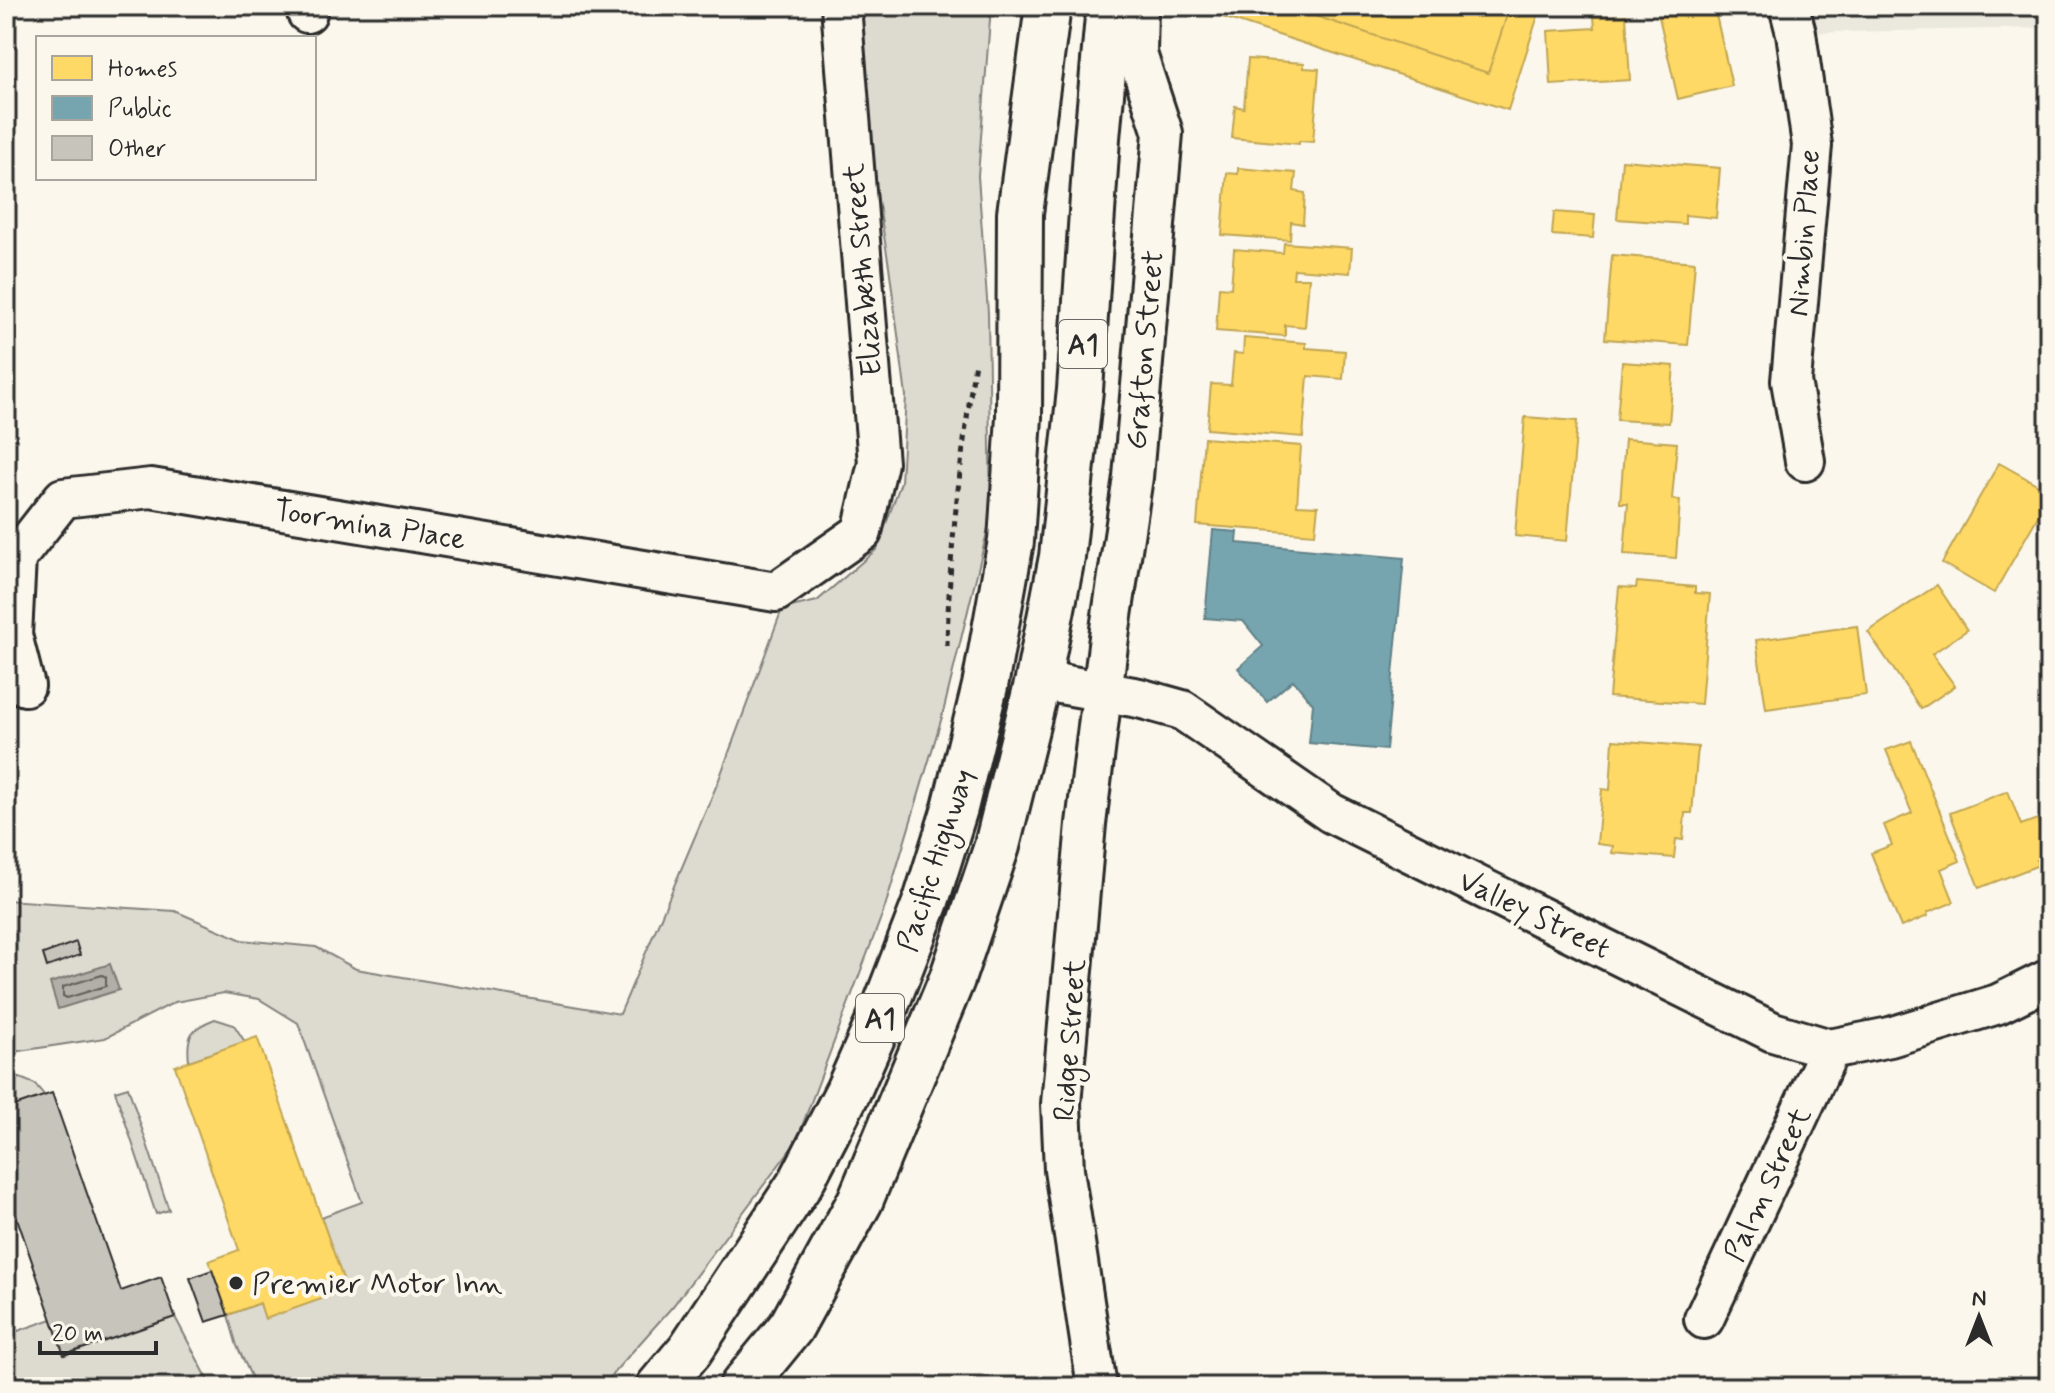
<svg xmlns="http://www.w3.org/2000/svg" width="2055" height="1393" viewBox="0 0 2055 1393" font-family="Mynerve,sans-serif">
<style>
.built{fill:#ebe8de}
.green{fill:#dddad0;stroke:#84827e;stroke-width:2}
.water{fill:#b1afa7;stroke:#7b7a75;stroke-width:2}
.homes{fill:#ffd966;stroke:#bfa554;stroke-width:2}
.public{fill:#76a5af;stroke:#608087;stroke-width:2}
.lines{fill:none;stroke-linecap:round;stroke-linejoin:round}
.shore{stroke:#61605d;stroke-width:2}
.building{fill:#c7c4bc;stroke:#2b2b2b;stroke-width:2}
.minor-casing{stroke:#2b2b2b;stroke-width:44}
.highway-casing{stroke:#2b2b2b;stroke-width:50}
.path{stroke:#2b2b2b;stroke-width:5;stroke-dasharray:6 6;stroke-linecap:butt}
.minor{stroke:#fbf7ec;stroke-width:38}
.highway{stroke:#fbf7ec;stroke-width:44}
.poi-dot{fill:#2b2b2b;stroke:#fbf7ec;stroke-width:3}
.labels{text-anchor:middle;stroke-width:8;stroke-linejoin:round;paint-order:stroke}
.shield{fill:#fbf7ec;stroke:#696865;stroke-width:2}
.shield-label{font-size:28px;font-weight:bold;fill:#2b2b2b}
.street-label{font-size:30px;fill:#2b2b2b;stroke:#fbf7ec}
.poi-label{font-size:30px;fill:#2b2b2b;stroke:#fbf7ec;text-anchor:start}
</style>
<rect width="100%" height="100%" fill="#fbf7ec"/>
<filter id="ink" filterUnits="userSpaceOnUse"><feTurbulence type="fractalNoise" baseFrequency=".0125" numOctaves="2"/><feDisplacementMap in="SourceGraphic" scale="16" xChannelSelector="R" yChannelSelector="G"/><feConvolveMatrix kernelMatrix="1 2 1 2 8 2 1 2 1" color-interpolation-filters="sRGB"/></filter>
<g filter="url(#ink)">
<!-- built -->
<path class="built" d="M1788 6H2049V28L1796 33Z"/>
<!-- green -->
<path class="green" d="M855 6H991L978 176 988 313 991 516 942 717 885 907 796 1142 673 1306 601 1387H256L237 1346 228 1315 260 1303 265 1318 346 1290 321 1217 362 1202 298 1023 259 999 224 993 175 1002 105 1038 6 1053V900L175 911 242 940 316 947 356 969 620 1014 718 782 782 609 817 601 877 549 901 482 906 396 889 266 864 116Z
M215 1019 234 1025 245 1042 189 1061C186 1035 191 1028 215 1019Z
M20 1078 35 1084 45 1096 6 1109V1079Z
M128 1087 169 1210 156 1214 115 1091Z
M6 1317 12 1333 52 1319 65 1355 175 1317 212 1387H83L78 1377 54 1387H6Z"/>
<!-- water -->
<path class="water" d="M110 964 119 990 58 1009 50 983Z"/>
<!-- homes -->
<path class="homes" d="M1220 6H1541L1508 110 1217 15Z
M1285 6H1436L1459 14 1461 6H1510L1488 73Z
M1714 6 1732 86 1678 99 1659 17Z
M1626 15 1630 80 1551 85 1548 31 1595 28 1594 17Z
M1248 59 1304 63V68L1319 69 1313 142 1299 141V144L1232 138 1235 106 1244 108Z
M1622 160 1720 168 1716 218 1685 215V224L1617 219Z
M1238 168 1296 173 1294 191 1305 193 1303 224 1291 222 1290 240 1222 235 1227 173 1238 174Z
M1554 212 1595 215 1593 238 1552 235Z
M1284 243 1352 248 1350 273 1294 269 1293 278H1309L1305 327 1285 325V336L1216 331 1219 287 1231 288 1234 249 1283 253Z
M1612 255 1695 262 1688 345 1605 339Z
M1244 338 1306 343V348L1345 351 1343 379 1308 376 1303 437 1207 429 1211 384 1231 385 1234 353 1243 354Z
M1622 362 1674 366 1669 423 1617 420Z
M1525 417 1577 421 1567 541 1515 536Z
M1204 438 1301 446 1297 505 1318 506 1315 534 1197 525Z
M1625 439 1677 443 1672 499 1680 500 1676 558 1624 554 1628 503H1620Z
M1999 463 2049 491V497L1994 593 1942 563Z
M1637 582 1695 587V593L1710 594 1701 704 1609 697 1619 587 1636 588Z
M1937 585 1967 630 1932 654 1955 686 1921 709 1868 632Z
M1857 626 1866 695 1766 709 1756 640Z
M1613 740 1698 747 1692 813H1685L1683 840 1676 839 1674 858 1612 853 1613 846 1597 844 1602 789 1610 790Z
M1911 741 1960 861 1941 869 1954 902 1927 913 1928 916 1901 927 1871 853 1892 845 1884 825 1912 813 1886 750Z
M2008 791 2021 825 2037 819 2049 855 2036 860 2039 865 1979 888 1950 813Z
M257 1037 347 1290 265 1319 260 1303 228 1315 209 1261 239 1250 175 1066Z"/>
<!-- public -->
<path class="public" d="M1213 530 1238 532 1237 543 1404 558 1386 750 1309 743 1313 704 1293 680 1267 702 1238 668 1263 646 1243 621 1205 618Z"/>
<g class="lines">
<!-- shore -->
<path class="shore" d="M102 975 106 977V986L67 998 63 996V987Z"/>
</g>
<!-- building -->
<path class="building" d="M76 942 80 955 47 967 43 954Z
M52 1093 121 1291 161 1277 175 1317 64 1355 6 1186V1109Z
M212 1270 228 1315 206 1322 190 1278Z"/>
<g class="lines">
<defs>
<path id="minor" d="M306 6 307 13
M1789 6 1796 33 1812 145 1791 381 1805 461
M1137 54 1138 6
M1038 680 1139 698 1182 710 1331 813 1773 1032 1830 1049 1890 1037 1998 1004 2049 979
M25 686 12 635 16 558 63 498 151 488 776 592 862 532 878 463 841 6
M1704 1319 1830 1049
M1097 1387 1064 1170 1061 1104 1086 824 1110 629 1133 477 1163 133 1137 54 1107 22"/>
<path id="highway" d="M659 1387 690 1350 801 1182 848 1091 884 1010 926 901 955 808 985 686 1011 541 1019 417 1020 213 1048 6
M742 1387 791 1327 860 1201 952 979 997 846 1038 680 1062 557 1080 390 1097 138 1109 6"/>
</defs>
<!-- minor casing -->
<use href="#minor" class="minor-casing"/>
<!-- highway casing -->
<use href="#highway" class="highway-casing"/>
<!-- path -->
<path class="path" d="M947 646C949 550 961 457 975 362"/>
<!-- minor -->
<use href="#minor" class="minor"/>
<!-- highway -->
<use href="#highway" class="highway"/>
</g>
</g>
<!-- markers -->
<circle class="poi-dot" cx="236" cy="1283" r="8"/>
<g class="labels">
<!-- shield labels -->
<g class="shield">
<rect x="1059" y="320" width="48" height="48" rx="6"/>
<rect x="856" y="994" width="48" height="48" rx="6"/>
</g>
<g class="shield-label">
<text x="1083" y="354">A1</text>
<text x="880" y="1028">A1</text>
</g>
<!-- street labels -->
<g class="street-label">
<text transform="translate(1803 233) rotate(-86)" y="10">Nimbin Place</text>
<text transform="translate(862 270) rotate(-95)" y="10">Elizabeth Street</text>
<text transform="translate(1144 350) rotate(-85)" y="10">Grafton Street</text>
<text transform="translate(370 524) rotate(9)" y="10">Toormina Place</text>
<text transform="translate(935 860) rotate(-72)" y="10">Pacific Highway</text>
<text transform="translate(1535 914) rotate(26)" y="10">Valley Street</text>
<text transform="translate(1069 1040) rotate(-86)" y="10">Ridge Street</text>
<text transform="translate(1767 1184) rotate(-65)" y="10">Palm Street</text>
</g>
<!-- poi labels -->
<g class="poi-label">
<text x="252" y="1293">Premier Motor Inn</text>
</g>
</g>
<!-- margin -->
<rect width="2055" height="1393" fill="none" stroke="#fbf7ec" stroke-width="32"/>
<rect x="16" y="16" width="2023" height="1361" fill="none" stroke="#2b2b2b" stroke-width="3" filter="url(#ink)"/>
<!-- legend -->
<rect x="36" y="36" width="280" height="144" fill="#fbf7ec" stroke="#a8a59f" stroke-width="2"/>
<rect x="52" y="56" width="40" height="24" fill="#ffd966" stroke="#a8a59f" stroke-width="2"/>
<text x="108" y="76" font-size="24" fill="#2b2b2b">Homes</text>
<rect x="52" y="96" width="40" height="24" fill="#76a5af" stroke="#a8a59f" stroke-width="2"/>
<text x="108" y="116" font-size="24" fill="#2b2b2b">Public</text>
<rect x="52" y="136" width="40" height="24" fill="#c7c4bc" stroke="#a8a59f" stroke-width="2"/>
<text x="108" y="156" font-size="24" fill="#2b2b2b">Other</text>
<!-- north arrow -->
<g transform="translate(1979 1317)" stroke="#fbf7ec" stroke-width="6" paint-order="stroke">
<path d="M0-6L14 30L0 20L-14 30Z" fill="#2b2b2b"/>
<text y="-12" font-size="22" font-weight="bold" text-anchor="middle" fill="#2b2b2b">N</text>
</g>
<!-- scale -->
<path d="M40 1341v12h116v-12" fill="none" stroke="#2b2b2b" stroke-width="4"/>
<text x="52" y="1341" font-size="24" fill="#2b2b2b" stroke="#fbf7ec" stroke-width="6" paint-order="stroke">20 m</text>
</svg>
